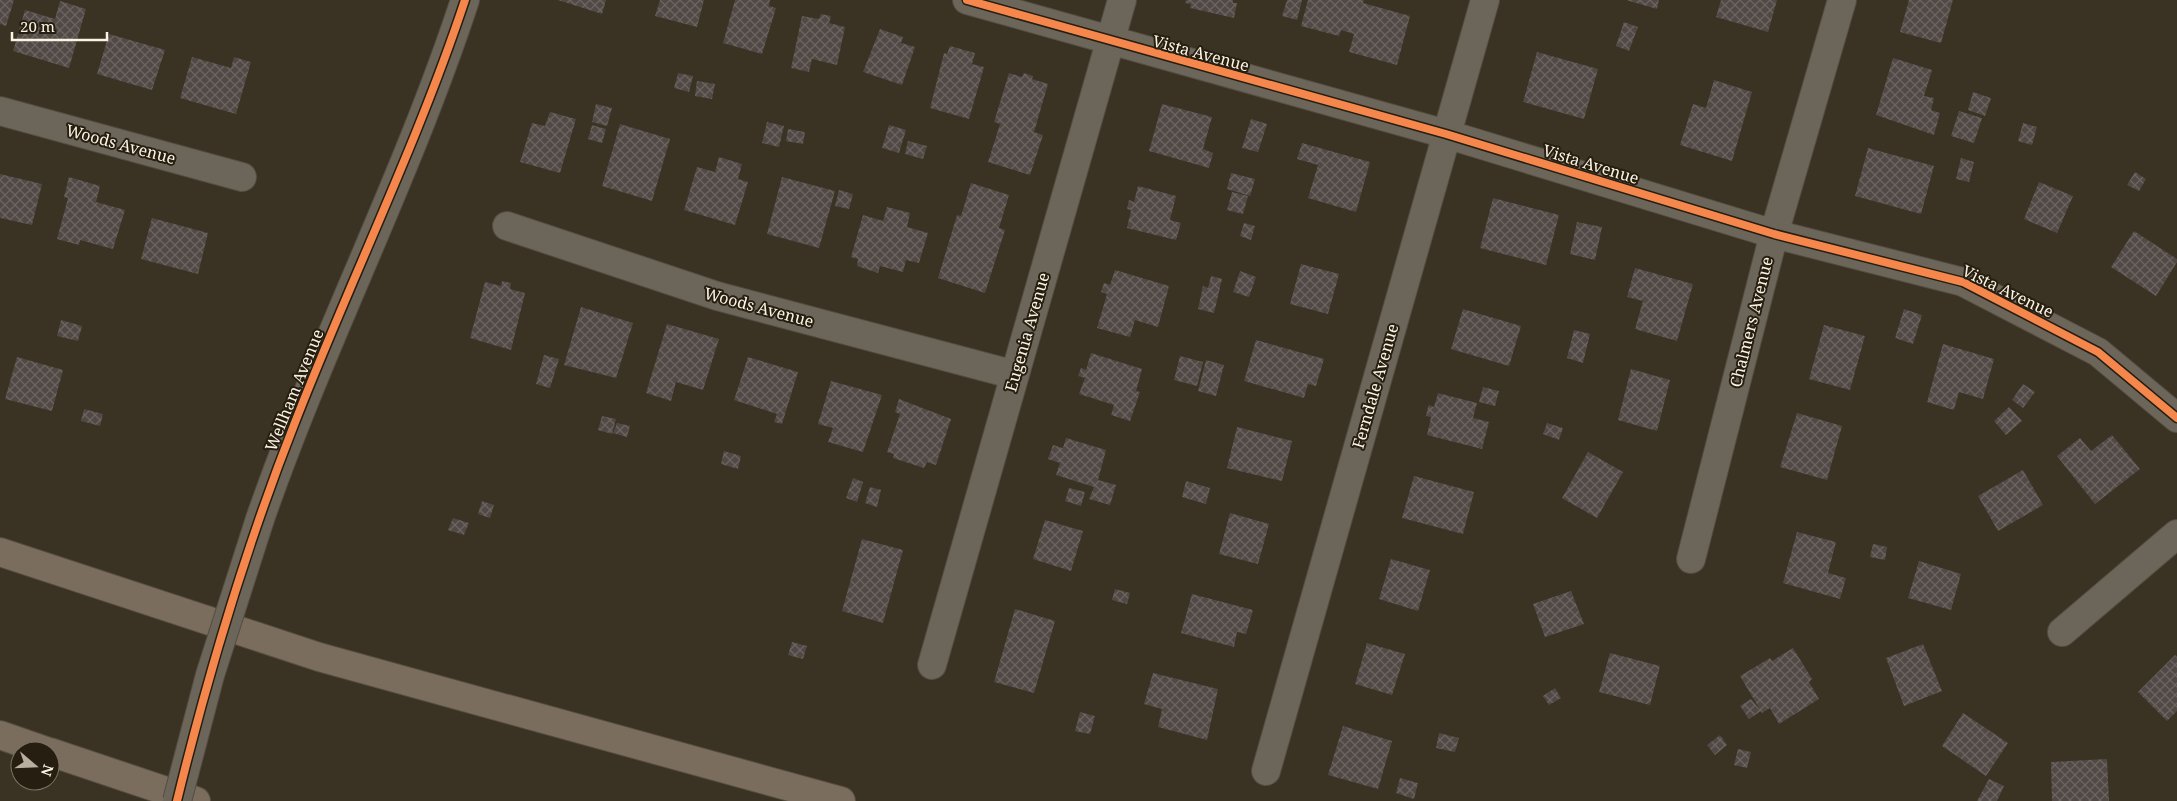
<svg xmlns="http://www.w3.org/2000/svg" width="2177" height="801" viewBox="0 0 2177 801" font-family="'Noto Serif',serif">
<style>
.building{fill:url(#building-cross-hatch)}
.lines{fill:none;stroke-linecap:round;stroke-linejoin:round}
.minor-casing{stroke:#544d40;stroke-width:30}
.highway-casing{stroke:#544d40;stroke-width:30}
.minor{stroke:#6c655a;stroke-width:28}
.highway{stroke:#7b6d5d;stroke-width:28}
.minor-bridge-casing{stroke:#544d40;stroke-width:30;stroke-linecap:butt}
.minor-bridge{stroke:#6c655a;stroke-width:28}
.cycleway-casing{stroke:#251e11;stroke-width:11}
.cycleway{stroke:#f5874c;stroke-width:8}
.labels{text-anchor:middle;stroke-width:4;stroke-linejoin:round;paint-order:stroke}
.street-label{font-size:16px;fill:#fcf3e2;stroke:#251e11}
</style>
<defs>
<pattern id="building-cross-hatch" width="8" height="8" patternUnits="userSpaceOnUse" patternTransform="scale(1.25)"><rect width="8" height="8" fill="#514946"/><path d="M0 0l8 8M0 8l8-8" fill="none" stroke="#6b6460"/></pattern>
</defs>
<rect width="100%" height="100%" fill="#3a3222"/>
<!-- building -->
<path class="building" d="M0 0H14L6 26 0 24Z
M558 0H606L602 14Z
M660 0H704L697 27 655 16Z
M735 0H770L769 6 776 8 762 54 723 43Z
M1186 0H1233V3H1237L1234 18 1190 8 1191 4 1185 3Z
M1287 0H1302L1297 20 1282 16Z
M1308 0H1364L1363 3 1410 16 1397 65 1349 52 1354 34 1341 30 1339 36 1301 26Z
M1626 0H1659L1657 9Z
M1721 0H1777L1768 32 1716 17Z
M1909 0H1953L1941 43 1900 32Z
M60 1 86 9 69 68 13 51 25 10 55 19Z
M821 14 831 16 829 23 845 27 837 65 812 59 809 72 791 68 802 16 819 19Z
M1624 22 1638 27 1629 51 1616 46Z
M880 29 903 37 901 43 915 47 902 85 863 72Z
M109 34 165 50 152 90 97 74Z
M950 46 975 53 972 64 984 67 969 119 930 108 944 53 947 54Z
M1537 52 1598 69 1584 119 1523 102Z
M192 57 231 68 234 57 251 62 236 114 180 98Z
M1893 58 1932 70 1924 96 1934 98 1931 110 1940 113 1934 135 1876 115Z
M678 73 693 76 689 92 674 88Z
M1009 73 1022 77 1024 73 1033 76 1032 79 1048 84 1034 132 1043 135 1030 175 988 162 1000 124 994 122Z
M1714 80 1752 92 1732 161 1680 145 1693 104 1706 108Z
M697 81 715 84 712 99 695 96Z
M1973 92 1991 98 1985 116 1968 110Z
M596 104 612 108 607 126 592 122Z
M1162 104 1212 117 1203 149 1213 153 1209 168 1149 151Z
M1959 111 1982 118 1974 143 1951 136Z
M550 112 576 119 560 173 520 162 532 123 545 126Z
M1251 119 1267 124 1258 152 1242 148Z
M767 122 784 126 779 147 762 143Z
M2023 123 2037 127 2032 145 2018 141Z
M620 124 670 139 652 201 602 186Z
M592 125 606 129 602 143 588 139Z
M889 125 906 130 899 153 882 148Z
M788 129 805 132 803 144 786 141Z
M908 141 927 146 923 159 905 154Z
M1302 143 1370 162 1356 212 1308 198 1318 165 1297 159Z
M1868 148 1934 166 1921 214 1855 196Z
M719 157 742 164 738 179 748 182 735 225 684 210 697 167 715 172Z
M1961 158 1974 162 1969 182 1956 179Z
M2135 172 2146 179 2139 191 2127 185Z
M1231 173 1255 179 1250 196 1227 189Z
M0 174 42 184 32 225 0 218Z
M69 177 100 186 96 202 125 210 113 249 80 240 79 245 57 239 68 198 64 197Z
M782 177 835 191 819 248 767 234Z
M2039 182 2073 196 2057 233 2024 219Z
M971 183 1009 195 999 228 1005 230 985 293 938 278 957 215 961 216Z
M1138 186 1176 196 1170 220 1181 223 1176 240 1127 228 1131 210 1127 209 1129 200 1134 202Z
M839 190 853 194 849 209 835 206Z
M1232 192 1248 196 1243 214 1227 210Z
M1493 198 1559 215 1546 265 1480 248Z
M887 207 910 213 907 227 928 233 919 263 906 260 903 272 880 266 878 273 857 266 858 259 851 257 863 215 883 221Z
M152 218 208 233 198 274 141 259Z
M1577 222 1602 227 1595 260 1570 254Z
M1244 223 1255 226 1251 240 1240 236Z
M2134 231 2177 259V262L2156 296 2111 267Z
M1301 264 1339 274 1328 314 1290 304Z
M1635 268 1693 284 1677 341 1635 329 1643 301 1627 297Z
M1115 270 1169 286 1158 327 1135 320 1130 337 1097 328 1107 294 1101 292 1104 283 1110 285Z
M1240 271 1256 277 1249 297 1233 292Z
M1211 276 1222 279 1214 313 1198 309 1203 286 1208 288Z
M502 281 511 283 510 289 525 293 511 350 470 338 485 282 501 286Z
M581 307 633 323 616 378 564 365Z
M1463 309 1521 326 1509 366 1451 349Z
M1904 309 1922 315 1913 344 1895 338Z
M61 320 82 326 78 341 57 336Z
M667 324 719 339 703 390 676 382 671 401 646 393Z
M1824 325 1865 336 1850 390 1809 379Z
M1574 330 1590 334 1583 363 1567 358Z
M1256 340 1324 359 1316 386 1308 384 1304 398 1244 381Z
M1943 344 1994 359 1983 399 1959 392 1954 410 1927 402Z
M1091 353 1142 369 1136 391 1140 392 1130 421 1111 415 1114 405 1079 394 1085 378 1078 376 1081 368 1086 370Z
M544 355 559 359 550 388 536 384Z
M1180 356 1203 362 1197 386 1174 380Z
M17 357 63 370 52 411 5 399Z
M748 357 798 372 782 424 774 422 777 414 734 400Z
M1206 360 1224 365 1216 396 1198 391Z
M1631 369 1670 380 1657 431 1618 420Z
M831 381 882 395 863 452 828 442 833 428 818 424Z
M2023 384 2035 392 2023 408 2012 400Z
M1483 387 1499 391 1495 406 1479 402Z
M1438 393 1477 403 1473 418 1489 422 1482 449 1427 435 1431 417 1426 416 1428 407 1429 405 1434 407Z
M899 399 951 419 936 465 927 462 924 468 893 458 894 454 887 452 900 414 895 412Z
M2009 407 2022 421 2006 435 1994 421Z
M84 409 103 414 100 426 81 421Z
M1797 413 1842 426 1827 480 1780 467Z
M602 416 616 419 612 434 598 430Z
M617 423 630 426 627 437 613 433Z
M1547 423 1563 428 1559 440 1543 434Z
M1237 427 1292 441 1282 481 1227 468Z
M2112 435 2140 469 2095 504 2057 456 2080 438 2091 451Z
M1066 438 1106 450 1098 480 1116 485 1110 505 1089 499 1094 487 1056 475 1060 463 1048 459 1053 445 1063 448Z
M724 451 741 456 738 469 721 464Z
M1588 452 1623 472 1597 518 1562 498Z
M2023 470 2043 505 1998 531 1978 496Z
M1414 476 1474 492 1463 534 1402 518Z
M853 478 863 482 857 502 846 498Z
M1186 481 1210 488 1206 504 1182 497Z
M870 487 881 490 877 507 865 503Z
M1069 488 1085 492 1081 506 1065 501Z
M482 501 494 505 490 518 478 514Z
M1230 513 1269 524 1258 564 1219 554Z
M453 518 469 523 464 535 448 530Z
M1045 520 1083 531 1071 571 1033 559Z
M1797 532 1836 542 1828 573 1846 578 1840 599 1783 583Z
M862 539 903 550 883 623 842 611Z
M1873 544 1887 547 1885 560 1870 557Z
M1391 559 1430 570 1418 611 1379 599Z
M1919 561 1961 574 1951 610 1908 598Z
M1115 589 1130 593 1127 604 1112 600Z
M1571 591 1584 624 1545 637 1533 604Z
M1192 594 1253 610 1246 634 1237 632 1234 647 1181 633Z
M1015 609 1055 621 1034 693 994 682Z
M792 642 807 646 803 659 788 655Z
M1367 643 1405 654 1392 695 1355 684Z
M1923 644 1942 691 1904 706 1886 658Z
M1793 648 1812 679 1809 682 1819 699 1779 724 1770 708 1762 713 1740 676 1770 658 1772 661Z
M1610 653 1660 666 1650 705 1599 692Z
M2175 655 2177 657V711L2167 721 2138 692Z
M1153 673 1218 689 1207 740 1158 727 1162 709 1144 704Z
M1555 688 1561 698 1549 705 1543 696Z
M1751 699 1761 711 1749 719 1740 706Z
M1080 712 1095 716 1090 734 1075 731Z
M1963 713 2008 743 1986 776 1942 746Z
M1343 726 1392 741 1378 789 1328 775Z
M1439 733 1459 738 1455 752 1436 748Z
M1720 735 1727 745 1715 755 1707 745Z
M1738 749 1751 752 1747 768 1734 765Z
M2107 759 2109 801H2052L2051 762Z
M1400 778 1418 783 1414 799 1396 793Z
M1989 779 2004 786 1997 801H1977Z"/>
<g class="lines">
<defs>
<path id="minor" d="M967 0 1446 134 1774 234 1963 282 2098 352 2177 418
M0 111 242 177
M507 226 717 296 1015 375
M260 519C321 343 407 177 465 0
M1691 559 1774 234 1842 0
M2062 632 2177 534
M932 665 1122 0
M1266 771 1485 0"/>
<path id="highway" d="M0 552 319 657 841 801
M0 735 46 751
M50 752 196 801"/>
</defs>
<!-- minor casing -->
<use href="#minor" class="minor-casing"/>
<!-- highway casing -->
<use href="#highway" class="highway-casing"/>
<!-- minor -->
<use href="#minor" class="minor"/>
<!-- highway -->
<use href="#highway" class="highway"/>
<defs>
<path id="minor-bridge" d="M177 801 210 675 260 519"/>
</defs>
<!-- minor-bridge casing -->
<use href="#minor-bridge" class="minor-bridge-casing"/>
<!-- minor-bridge -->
<use href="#minor-bridge" class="minor-bridge"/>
<defs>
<path id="cycleway" d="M967 0 1446 134 1774 234 1963 282 2098 352 2177 418
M177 801C208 674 246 547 294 425 349 283 417 145 465 0"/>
</defs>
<!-- cycleway casing -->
<use href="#cycleway" class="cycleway-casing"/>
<!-- cycleway -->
<use href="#cycleway" class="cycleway"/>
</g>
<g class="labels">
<!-- street labels -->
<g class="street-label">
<text transform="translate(1201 53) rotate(15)" y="6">Vista Avenue</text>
<text transform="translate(121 144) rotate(15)" y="6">Woods Avenue</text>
<text transform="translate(1591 164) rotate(17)" y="6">Vista Avenue</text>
<text transform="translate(2008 291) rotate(26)" y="6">Vista Avenue</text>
<text transform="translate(759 307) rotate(15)" y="6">Woods Avenue</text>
<text transform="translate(1751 322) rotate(-76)" y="6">Chalmers Avenue</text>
<text transform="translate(1027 332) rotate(-74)" y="6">Eugenia Avenue</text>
<text transform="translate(1375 386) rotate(-74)" y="6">Ferndale Avenue</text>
<text transform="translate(294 390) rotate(-68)" y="6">Wellham Avenue</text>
</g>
</g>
<!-- north arrow -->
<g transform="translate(35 766) rotate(109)"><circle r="24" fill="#251e11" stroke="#7b7365"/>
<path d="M0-4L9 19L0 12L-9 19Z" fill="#b8af9f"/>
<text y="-8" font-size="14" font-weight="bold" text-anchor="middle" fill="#fcf3e2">N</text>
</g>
<!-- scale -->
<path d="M12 32v8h95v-8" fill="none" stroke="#fcf3e2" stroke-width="2.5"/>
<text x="20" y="32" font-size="15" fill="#fcf3e2" stroke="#251e11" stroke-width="4" paint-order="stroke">20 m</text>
</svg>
